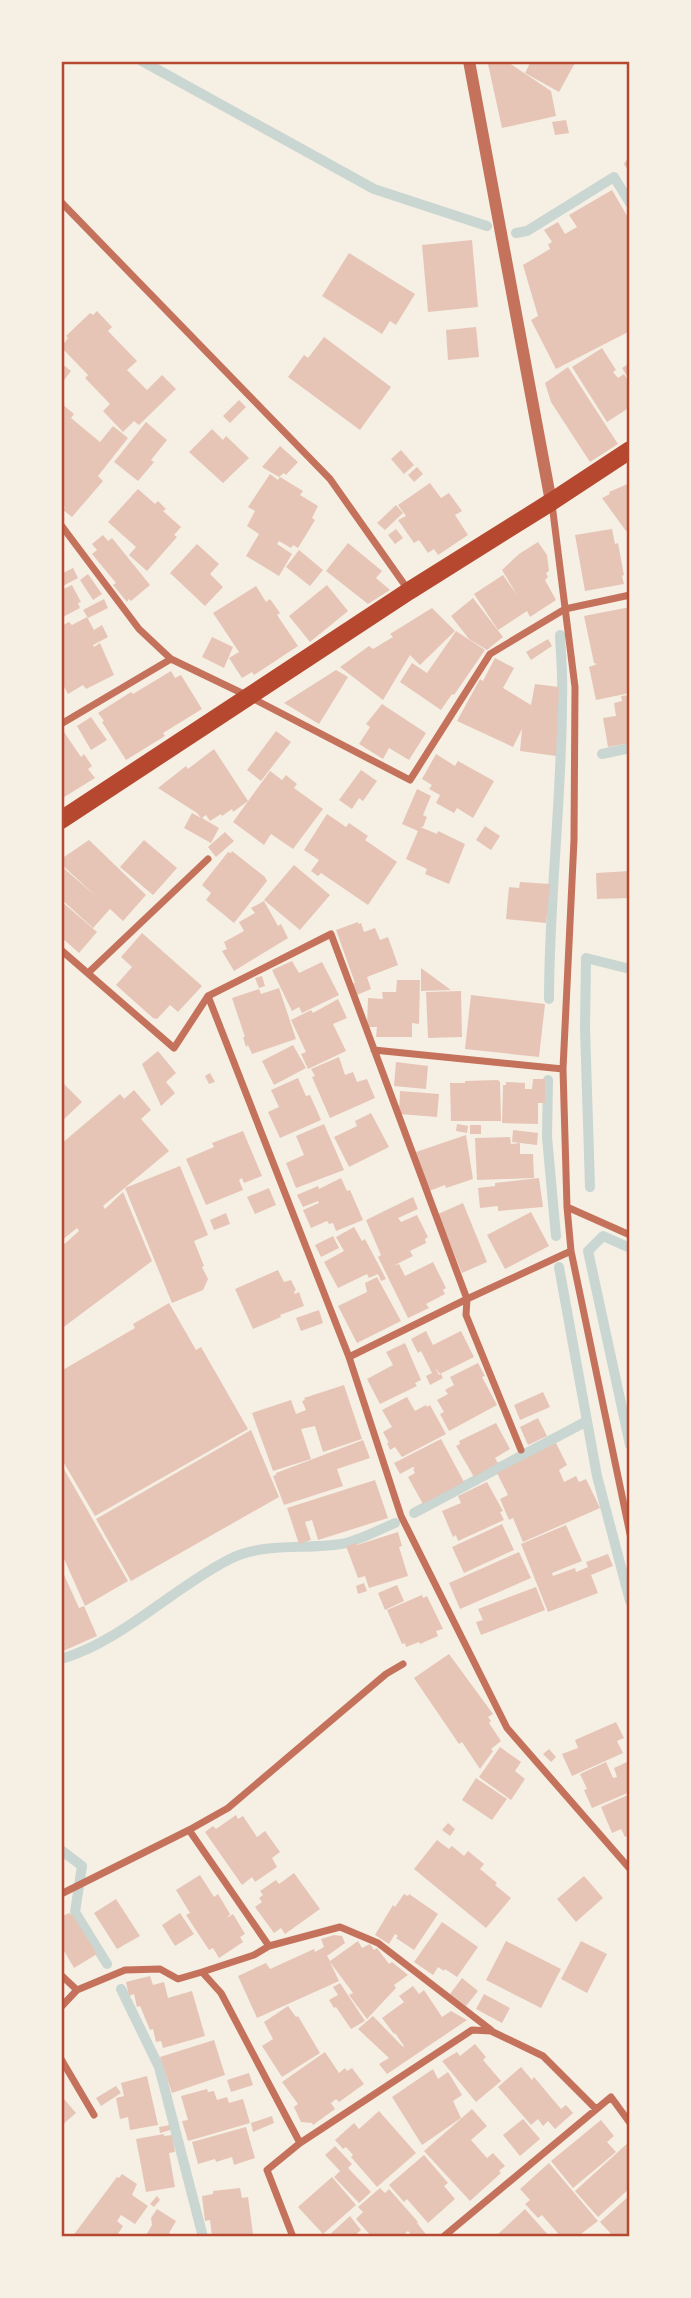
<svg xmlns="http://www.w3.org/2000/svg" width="691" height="2298" viewBox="0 0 691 2298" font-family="Ubuntu,sans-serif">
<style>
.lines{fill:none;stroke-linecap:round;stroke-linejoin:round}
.stream{stroke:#c9d6d2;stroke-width:10}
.building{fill:#e6c5b7}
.minor{stroke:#c5725c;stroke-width:7}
.tertiary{stroke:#c5725c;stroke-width:12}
.primary{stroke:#b5482f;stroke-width:18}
.neatline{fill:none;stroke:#b5482f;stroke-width:2.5}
</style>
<rect width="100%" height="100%" fill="#f6efe4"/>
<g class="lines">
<!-- stream -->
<path class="stream" d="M142 61 374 189 487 226
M516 233 527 231 614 177 630 203
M602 754 630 748
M549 999C549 899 562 799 562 699 563 678 561 656 560 635
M548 1080 547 1137 556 1236
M590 1187 585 1028 586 958 630 969
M630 1248 603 1236 588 1251 630 1445
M559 1267 597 1476 630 1601
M414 1513 587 1421
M61 1659C121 1642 174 1587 230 1559 264 1542 304 1550 341 1544 359 1541 378 1530 395 1523
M61 1850 82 1866 75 1912 107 1964
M121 1989 159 2067 203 2237"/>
</g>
<!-- building -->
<path class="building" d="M500 61H506L551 91 556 116 502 128 488 64Z
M531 61H576L559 92 525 73Z
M566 120 569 133 555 135 552 122Z
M630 154V173L624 164Z
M612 190 630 221V331L556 369 531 320 538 316 523 265 550 249 548 244 552 242 544 230 558 222 565 234 577 227 569 215Z
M472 240 478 307 428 312 422 245Z
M349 253 415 294 396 325 390 321 382 334 322 296Z
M97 311 112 327 108 331 137 361 127 370 147 390 162 375 176 389 139 425 134 421 123 432 103 411 110 404 85 378 88 375 61 347 68 338 66 336 90 313 93 315Z
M476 327 479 357 448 360 446 330Z
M324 337 391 387 360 430 288 377 304 355 308 358Z
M602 348 616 370 613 372 618 378 624 374 630 383V407L607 422 572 367Z
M61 363 71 371 61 384Z
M630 363V381L622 368Z
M568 367 618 444 590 462 551 402 545 383Z
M239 400 246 407 230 423 223 416Z
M61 403 74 414 71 418 100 442 113 426 128 438 98 476 103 481 72 517 63 510 65 507 61 504Z
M146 422 167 440 151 460 154 462 138 481 114 462Z
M212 429 223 440 226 436 249 458 223 483 189 452Z
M280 446 298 462 286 475 284 473 279 477 262 467Z
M401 450 414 465 404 474 391 459Z
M417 467 423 474 414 482 408 475Z
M270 474 278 480 280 477 303 491 300 495 318 506 312 518 315 520 298 548 293 545 291 548 279 541 277 544 292 554 279 576 246 556 259 534 247 526 255 511 248 507Z
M430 483 441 498 449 493 462 511 455 515 468 535 438 555 434 549 428 553 419 540 414 543 398 520 406 516 398 505Z
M630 483V530L626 531 602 498 610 494 609 492Z
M138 489 155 504 158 501 166 509 163 511 181 527 174 535 177 537 147 571 129 555 136 547 108 522Z
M396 505 403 513 385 530 377 523Z
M396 529 403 538 395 544 388 535Z
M612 529 615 544 618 543 624 575 622 576 624 584 585 591 575 535Z
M103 535 108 541 112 538 150 585 131 601 129 599 127 602 113 585 116 583 92 554 97 550 92 544Z
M538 542 547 555 549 571 546 573 548 577 545 580 556 600 530 617 527 611 498 630 474 594 503 575 517 595 502 570 519 554Z
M348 543 382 571 376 578 390 590 368 604 326 571Z
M197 544 219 564 210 574 223 587 205 606 170 573Z
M299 550 323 570 310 586 286 567Z
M73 568 78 578 61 587V574Z
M88 574 102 594 93 600 80 580Z
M72 585 81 602 78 603 80 608 61 618V590Z
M327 585 348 611 310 642 289 616Z
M256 586 266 602 270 599 280 613 277 615 298 646 254 675 252 672 242 678 229 658 239 652 213 613Z
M473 598 503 637 487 650 469 639 451 616Z
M104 599 108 608 88 618 83 610Z
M630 607V693L596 700 589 667 597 664 594 663 584 616Z
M432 608 455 631 420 665 410 655 383 700 340 667 369 646 373 649 393 637 390 634Z
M87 617 94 630 102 625 108 637 93 645 94 647 100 643 114 675 86 689 83 685 68 694 61 681V626L69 622 72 625Z
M456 631 485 650 454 695 452 694 441 710 400 682 412 663 427 673Z
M212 637 233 647 224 668 202 657Z
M548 639 552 646 531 660 526 652Z
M495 658 514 668 503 688 531 705 535 684 559 687 556 756 520 751 522 729 513 747 457 721 480 679 483 681Z
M336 670 348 677 319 724 284 703Z
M171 671 175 678 181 675 202 709 163 733 165 736 126 760 102 722 104 721 98 713 131 692 133 694Z
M630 695V743L608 747 603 718 616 716 614 703 622 701 621 696Z
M382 704 426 733 409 760 389 748 383 759 359 744 370 727 366 724Z
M91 717 107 740 91 750 77 726Z
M276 731 291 742 261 781 247 770Z
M64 732 81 757 84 754 92 766 88 769 95 778 61 799V735Z
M214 749 248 801 233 812 232 809 222 816 221 814 210 821 206 815 202 818 219 828 211 843 184 828 192 813 201 818 197 813 158 788 186 766 188 769Z
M436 754 455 766 458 761 494 781 473 818 457 808 454 813 436 803 440 795 429 789 432 785 422 779Z
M361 770 377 781 363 801 359 798 352 809 339 800Z
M270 771 282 780 286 775 297 784 294 788 323 809 293 849 271 834 264 845 233 822Z
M417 789 431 796 423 815 427 817 423 827H420L437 834 438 831 465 844 449 884 425 874 427 869 406 859 418 831 402 824Z
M327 814 346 827 349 823 368 836 365 840 397 862 368 905 321 873 318 876 311 871 319 860 304 850Z
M485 826 500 836 491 850 476 840Z
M225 832 234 841 216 857 208 847Z
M89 840 146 895 123 921 110 909 93 928 61 899V866L97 897 61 864V859Z
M144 840 177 868 153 895 120 867Z
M232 851 265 877 267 881 234 923 206 900 211 893 202 885 228 852 231 853Z
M294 865 330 895 300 930 264 900Z
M630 871V898L597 899 596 873Z
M520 882 550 884 546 923 506 919 509 887 519 888Z
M61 901 97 932 79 953 61 937Z
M264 901 278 926 281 924 288 938 234 971 222 951 227 949 224 942 244 931 239 922 255 913 251 908Z
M358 922V924L361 923 364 932 375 928 380 940 388 937 398 965 367 977 371 989 357 995 353 983H355L336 930Z
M142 933 202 986 178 1012 170 1005 157 1019 153 1018 116 985 132 967 121 957Z
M292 961 299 973 322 962 339 995 302 1013 299 1007 292 1011 272 970Z
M421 968 451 990 421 991Z
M262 976 265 986 259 988 255 978Z
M397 980H420L419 1024 412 1023V1037H376L377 1027H367L368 998 383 999 382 992H396Z
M279 988 296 1039 252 1054 248 1045 246 1047 243 1037H245L232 998 259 989 261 994Z
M461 991 462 1037 428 1038 426 992Z
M471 995 545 1004 539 1057 465 1049Z
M338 999 347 1018 333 1024 346 1051 308 1069 301 1054 306 1052 291 1020 311 1010 313 1013Z
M293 1045 306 1068 274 1085 262 1061Z
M158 1051 176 1073 166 1082 175 1093 161 1106 142 1064Z
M339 1057 345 1075 353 1072 357 1082 367 1079 375 1098 330 1118 312 1077 315 1076 311 1069Z
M396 1062 428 1066 426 1089 394 1086Z
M210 1073 215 1082 209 1084 205 1076Z
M298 1078 306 1096 310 1095 321 1120 280 1138 268 1112 279 1107 271 1090Z
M533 1079H545V1103H538V1124L502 1123 503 1085H506V1082L525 1083V1089H532Z
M498 1080 500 1082 501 1121H451L450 1083H465V1081Z
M61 1081 82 1102 61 1122Z
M134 1090 151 1110 141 1119 169 1151 103 1206 105 1209 123 1192 152 1261 61 1329V1247L79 1231 77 1228 61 1241V1144L120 1094 124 1099Z
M400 1091 439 1094 437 1117 399 1114Z
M371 1113 389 1147 349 1167 334 1137 357 1126 355 1121Z
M324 1124 344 1170 296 1188 286 1163 304 1155 296 1136Z
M457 1124 468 1126 467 1133 456 1131Z
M470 1125H481V1134H470Z
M513 1130 538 1133 537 1145 512 1142Z
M243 1131 262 1176 244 1183 242 1178 239 1180 243 1190 206 1205 186 1159 214 1147 212 1143Z
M466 1135 473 1179 446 1188 445 1185 429 1191 416 1152Z
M510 1137 511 1144 520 1143V1154H533L534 1178 477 1180 475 1138Z
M180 1166 208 1235 194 1241 204 1266 202 1267 208 1279 203 1290 172 1303 125 1188Z
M341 1178 347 1191 350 1190 363 1220 336 1231 333 1223 329 1224 327 1221 311 1228 303 1210 319 1203 318 1201 303 1207 297 1195 318 1186 319 1189Z
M539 1178 543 1207 498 1211V1206L480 1208 478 1188 495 1186V1183Z
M269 1188 276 1205 255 1214 247 1197Z
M413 1197 418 1209 398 1218 401 1222 417 1215 428 1237 425 1239 426 1243 410 1251 413 1256 393 1266 399 1264 405 1276 433 1262 446 1288 443 1290 445 1294 426 1304 429 1308 408 1318 378 1257 381 1255 366 1220Z
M463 1203 487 1262 462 1273 438 1214Z
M531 1212 549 1246 505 1269 487 1235Z
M226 1213 230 1224 214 1230 210 1220Z
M354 1227 362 1241 365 1239 386 1279 381 1281 378 1274 369 1278 367 1274 338 1288 324 1262 344 1251 336 1237Z
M333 1236 339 1248 321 1257 315 1245Z
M278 1270 284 1282 291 1280 296 1290 294 1292 295 1294 299 1292 304 1306 280 1315 281 1317 253 1329 235 1289Z
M377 1277 401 1321 357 1343 338 1306 367 1292 365 1283Z
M169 1303 196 1350 201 1347 248 1429 95 1516 61 1458V1371L135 1328 133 1324Z
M319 1310 323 1323 301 1331 296 1318Z
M426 1331 433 1345 461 1331 474 1357 440 1374 435 1367 439 1375 441 1374 443 1378 430 1385 426 1376 432 1373 421 1351 418 1353 411 1339Z
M405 1343 421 1380 415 1383 417 1386 380 1404 367 1379 393 1365 386 1352Z
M478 1363 485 1376 482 1377 497 1405 449 1431 440 1414 444 1412 437 1400 448 1394 445 1390 454 1385 450 1377Z
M344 1385 362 1439 323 1452 315 1426 301 1429 311 1459 273 1471 252 1413 291 1400 296 1414 306 1410 302 1401 305 1400 304 1398Z
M543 1392 550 1407 520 1420 514 1405Z
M407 1397 415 1411 426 1405 427 1407 430 1405 446 1434 402 1457 395 1447 390 1450 387 1443H389L383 1432 392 1427 382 1410Z
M538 1418 547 1436 528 1445 520 1427Z
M496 1423 510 1449 495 1458 498 1463 474 1477 456 1446 460 1444 459 1441Z
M251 1430 279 1497 131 1581 96 1519Z
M441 1439 464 1482 423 1504 408 1477 415 1473 413 1469 415 1468 413 1467 400 1474 394 1463Z
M363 1440 370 1458 337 1469 343 1486 284 1505 273 1476 276 1475V1473Z
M556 1443 567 1465 559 1470 564 1482 576 1476 579 1482 586 1479 600 1508 523 1542 513 1518 509 1520 500 1499 508 1495 497 1473Z
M61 1464 128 1581 85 1606 61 1552Z
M375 1480 388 1518 318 1540 312 1520 305 1522 311 1540 299 1544 287 1508Z
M487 1482 503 1511 500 1512 504 1520 458 1541 456 1535 453 1537 442 1511 461 1503 458 1496Z
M502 1524 514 1550 464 1573 452 1547Z
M566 1525 582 1561 552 1573 553 1576 575 1568 576 1572 588 1567 586 1562 608 1554 613 1566 591 1575 598 1593 548 1612 521 1544Z
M398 1532 402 1546 399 1547 408 1576 369 1588 365 1576 358 1578 346 1546 357 1543V1545Z
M519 1552 531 1578 460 1609 449 1583Z
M61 1568 79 1608 84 1606 97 1636 61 1652Z
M364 1583 367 1591 358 1594 356 1586Z
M397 1585 404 1601 385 1610 378 1593Z
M536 1587 545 1610 481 1635 476 1622 483 1620 478 1609Z
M422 1595 423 1598 427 1596 443 1629 436 1631 438 1636 420 1644 419 1642 406 1647 405 1643 402 1644 387 1610Z
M449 1654 493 1714 488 1717 491 1721 489 1723 501 1741 491 1749 493 1751 480 1769 462 1742 459 1744 414 1678Z
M616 1722 624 1738 617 1741 623 1753 572 1776 562 1754 578 1748 575 1740Z
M500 1747 521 1762 515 1771 525 1779 511 1800 479 1777Z
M549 1749 556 1757 551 1762 543 1754Z
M606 1762 613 1778 617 1777 614 1768 627 1762 630 1769V1792L592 1808 584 1790 587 1789 580 1774Z
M476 1778 507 1799 492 1820 462 1800Z
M630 1794V1835L625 1837 621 1829 612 1833 601 1807Z
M236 1815 238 1819 243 1816 257 1837 265 1831 280 1852 272 1858 277 1867 255 1882 252 1877 242 1885 205 1832 213 1826 216 1829Z
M448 1823 455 1829 450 1836 442 1830Z
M437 1840 449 1849 452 1846 464 1856 468 1851 484 1864 480 1869 497 1883 495 1885 511 1898 486 1928 414 1869Z
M294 1873 320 1909 285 1934 281 1928 274 1933 255 1907 262 1902 259 1898 263 1895 260 1891 276 1880 279 1884Z
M200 1875 214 1897 218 1894 230 1914 227 1918 233 1914 245 1934 240 1937 243 1942 219 1958 213 1948 209 1950 186 1915 190 1913 176 1890Z
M584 1876 603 1898 576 1922 557 1899Z
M404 1894 408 1896 409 1894 438 1914 414 1950 396 1938 398 1936 395 1934 389 1944 375 1935 393 1905 395 1907Z
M116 1899 140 1936 117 1949 94 1913Z
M69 1913 71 1915 72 1914 97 1954 74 1968 61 1946V1917Z
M180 1913 194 1934 175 1946 162 1925Z
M442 1922 478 1947 457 1977 445 1969 444 1971 438 1967 433 1975 414 1962Z
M334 1935 342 1936 345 1943 327 1956 330 1961 358 1941 362 1948 370 1944 374 1950 377 1948 389 1964 392 1962 408 1975 394 1985 396 1988 367 2019 349 1995 353 1993 330 1962 339 1981 257 2018 238 1976 266 1963 270 1969 314 1949 315 1952 324 1947 321 1939Z
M506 1941 561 1969 541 2008 486 1980Z
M581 1941 607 1954 587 1993 561 1979Z
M150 1976 153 1985 164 1982 168 1998 192 1991 205 2036 163 2048 161 2041 156 2042 153 2029 150 2030 140 2006 137 2007 134 1994 129 1996 126 1982Z
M462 1978 478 1991 466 2006 450 1994Z
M340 1983 365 2021 351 2029 336 2007 334 2008 329 2000 338 1995 333 1987Z
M413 1986 419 1994 424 1990 442 2017 451 2011 467 2020 387 2074 379 2064 389 2058 358 2029 373 2016 403 2047 404 2046 395 2033 394 2034 382 2018 404 2002 399 1996Z
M484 1994 510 2008 502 2023 476 2009Z
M288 2006 296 2017 298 2016 320 2053 282 2077 262 2046 273 2039 264 2022Z
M214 2040 225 2075 172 2093 160 2057Z
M475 2044 486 2057 483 2060 501 2081 476 2102 442 2061 457 2052 460 2056Z
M325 2052 339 2073 345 2068 347 2071 352 2068 364 2084 339 2102 336 2099 331 2103 335 2109 313 2125 312 2123 301 2122 294 2107 298 2104 282 2082Z
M521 2067 532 2080 534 2077 561 2109 566 2105 573 2113 555 2129 548 2121 543 2126 538 2119 531 2125 498 2087Z
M433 2069 438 2079 448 2072 462 2095 453 2101 461 2118 422 2145 392 2097Z
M249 2073 253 2085 231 2092 227 2080Z
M147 2076 158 2125 130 2130 128 2117 120 2119 116 2098 124 2096 121 2083Z
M116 2086 121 2093 101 2106 96 2098Z
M207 2089 208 2092 214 2091 217 2100 227 2097 229 2103 243 2099 250 2123 188 2141 182 2121 188 2120 181 2096Z
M64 2099 76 2113 61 2126V2102Z
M472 2109 487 2126 471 2140 487 2158 493 2153 505 2166 499 2171 501 2173 470 2201 424 2151Z
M379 2111 416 2153 377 2187 351 2157 353 2155 346 2147 343 2149 335 2140 354 2123 359 2129Z
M272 2116 274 2123 253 2132 251 2123Z
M523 2119 540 2139 520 2156 503 2135Z
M601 2120 614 2136 607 2142 616 2152 573 2188 551 2161Z
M170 2125V2130L160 2133 159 2127Z
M246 2127 255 2158 234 2165 232 2157 216 2162 215 2159 198 2164 192 2142Z
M164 2134V2136L172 2135 175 2152 169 2153 175 2187 146 2192 136 2139Z
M630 2141V2158L628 2160 630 2162V2188L598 2217 575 2191Z
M335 2146 352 2164 348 2168 371 2192 359 2203 334 2177 340 2171 325 2155Z
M424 2155 448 2183 444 2186 455 2199 428 2223 407 2199 404 2202 389 2185Z
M549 2163 598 2221 577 2237H561L542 2215 538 2218 525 2204 530 2200 520 2189Z
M122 2174 137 2184 132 2195 148 2206 135 2224 121 2215 117 2221 123 2226 116 2237H72L117 2177 119 2178Z
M332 2177 356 2205 323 2234 298 2207Z
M240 2188 242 2198 248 2197 253 2234 212 2237 210 2220 205 2221 202 2196 213 2194V2191Z
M380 2188 385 2193 389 2189 418 2222 417 2223 428 2237H413L408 2231 401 2237H372L356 2219 363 2212 358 2207Z
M630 2195V2237H614L600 2222Z
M157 2196 160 2200 154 2207 150 2204Z
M157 2209 176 2221 169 2233 175 2237H145L152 2225 151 2218Z
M525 2209 550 2237H499L497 2235Z
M350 2216 361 2230 353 2237H327Z"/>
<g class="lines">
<!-- minor -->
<path class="minor" d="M61 202 330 479 409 591
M552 504 575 687 574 840 563 1069 567 1207 571 1251 630 1534
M61 525 139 629 171 659 250 697 410 780 490 654 565 609 630 595
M61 724 171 659
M61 950 174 1048 208 996 331 934 467 1299 466 1315 521 1450
M88 973 208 859
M208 996 349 1357 401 1516 507 1728 630 1869
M374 1050 563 1069
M567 1207 630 1235
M349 1357 467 1299 571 1251
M189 1830 269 1946
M61 1894 189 1830 228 1808 386 1674 403 1664
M202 1972 254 1955 269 1946 340 1927 378 1943 491 2030
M61 1975 77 1990 125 1970 160 1969 178 1979 202 1972 221 1993 300 2143
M61 2007 77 1990
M61 2059 94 2115
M293 2237 267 2170 300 2143 472 2030 491 2031 543 2056 596 2109
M443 2237 611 2097 630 2123"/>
<!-- tertiary -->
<path class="tertiary" d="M469 61 551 502"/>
<!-- primary -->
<path class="primary" d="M61 820 409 591 551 502 630 450"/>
</g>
<!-- border -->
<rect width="691" height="2298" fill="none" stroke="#f6efe4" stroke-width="126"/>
<rect x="63" y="63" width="565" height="2172" class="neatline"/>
</svg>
